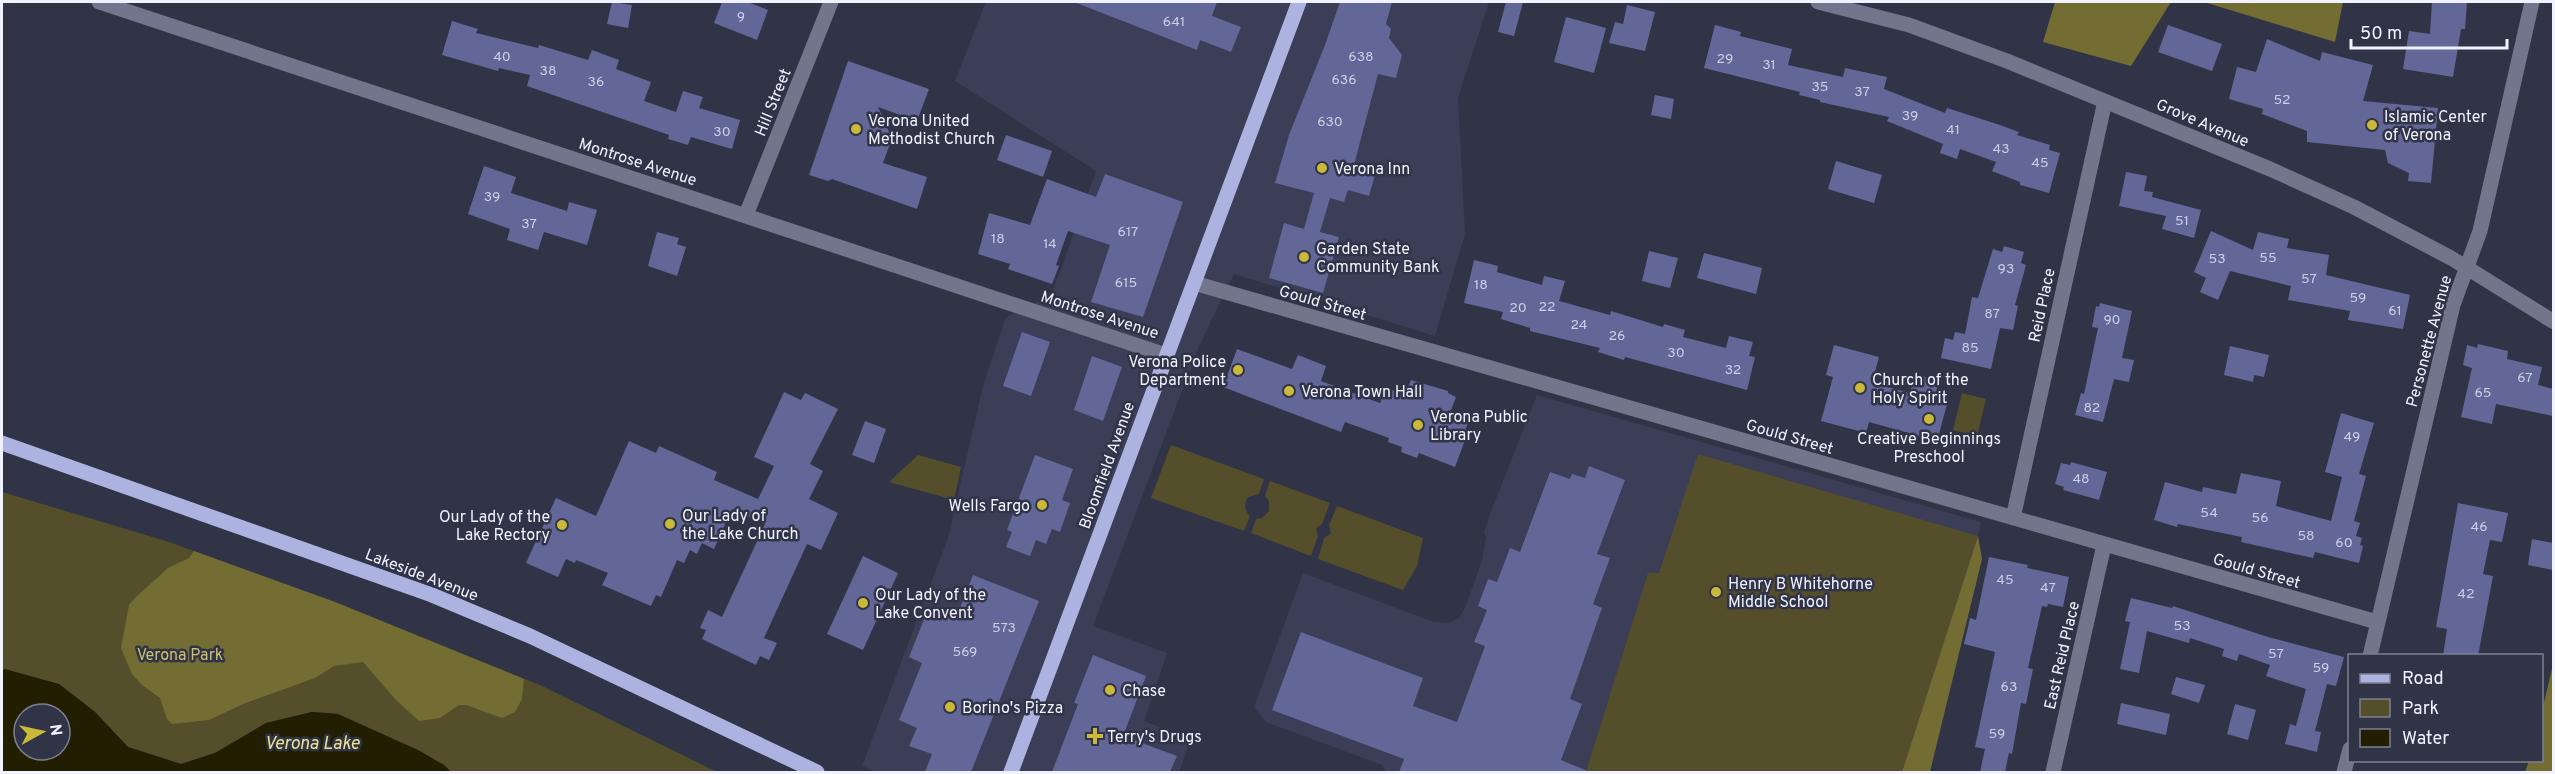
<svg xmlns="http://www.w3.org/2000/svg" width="2555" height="774" viewBox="0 0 2555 774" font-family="Overpass,sans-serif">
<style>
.built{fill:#3b3e56}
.green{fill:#544f2a}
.forest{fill:#736c33}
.water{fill:#221e01;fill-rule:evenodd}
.building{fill:#626798}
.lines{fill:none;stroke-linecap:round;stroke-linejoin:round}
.minor{stroke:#72758b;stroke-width:15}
.major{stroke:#adb3e1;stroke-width:15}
.poi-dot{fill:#cbba39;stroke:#313447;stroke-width:2}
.labels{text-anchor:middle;stroke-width:5;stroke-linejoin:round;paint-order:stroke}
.number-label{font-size:14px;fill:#cccfe5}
.street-label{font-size:16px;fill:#f0f2ff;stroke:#313447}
.poi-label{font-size:16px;fill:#f0f2ff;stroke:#313447;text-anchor:start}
.park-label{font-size:16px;fill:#ccc16c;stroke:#313447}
.water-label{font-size:18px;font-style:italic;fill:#efe48e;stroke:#313447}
</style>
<rect width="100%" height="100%" fill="#313447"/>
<!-- built -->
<path class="built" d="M986 2H1489L1458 98 1465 234 1435 336 1234 274 1199 346 1093 626 1167 653 1144 721 1191 739 1179 772H877L862 766 948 538 983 386 1006 317 1051 296 1096 171 955 81Z
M1537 395 1981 522 1978 536 1902 772H1386L1382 765 1266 722 1254 707 1303 573 1434 622 1448 623 1459 618 1465 608 1482 561 1486 537 1484 533 1490 514Z"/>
<!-- green -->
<path class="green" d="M1962 393 1986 399 1977 436 1953 430Z
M1171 445 1264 479 1259 494 1248 497C1244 505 1244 510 1250 516L1244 531 1151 498Z
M1698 454 1978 536 1902 772H1586L1648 573H1659Z
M918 455 961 467 954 500 889 482Z
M1270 481 1330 503 1322 524 1316 528 1318 536 1311 556 1251 533 1256 519 1262 518 1269 511V501L1265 496Z
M2 492 166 541 335 602 542 686 717 772H451L444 765 338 714 312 712 266 723 215 753 181 764 128 747 95 712 59 684 2 670Z
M1337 506 1423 538 1417 566 1403 590 1318 559 1324 538 1331 533 1329 525Z"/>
<!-- forest -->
<path class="forest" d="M2055 2H2171L2131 66 2043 42Z
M2204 2H2343L2335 42Z
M1978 536 1982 559 1930 772H1902Z
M194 551 335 602 524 679 522 699 515 712 502 718 466 705H459L440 718 419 721 396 700 363 662 334 666 315 678 243 704 209 720 172 724 167 719 160 698 142 685 132 674 121 648 129 605 136 597 168 568 189 558Z
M2553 664V772H2525L2529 761 2542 760V711Z"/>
<!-- water -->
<path class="water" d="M5 669 59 684 95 712 128 747 181 764 215 753 266 723 312 712 338 714 418 750 444 765 451 772H2V670ZM24 714H60V750H24Z"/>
<!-- building -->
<path class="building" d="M612 2 632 5 628 28 607 24Z
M722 2H748L768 10 757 40 714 23Z
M1074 2H1217L1212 16 1241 27 1231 52 1200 40 1197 50Z
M1340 2H1392L1386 24 1391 29 1389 38 1402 55 1396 78 1378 74 1354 165 1376 171 1369 196 1348 190 1344 202 1330 198 1320 232 1339 237 1323 293 1269 278 1284 223 1304 229 1314 193 1275 183 1289 135 1325 45Z
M1506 2H1523L1514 36 1498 32Z
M2432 2H2467L2465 29H2461L2453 77 2403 69 2409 31 2430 34Z
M1627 5 1655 12 1645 51 1609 43 1615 22 1623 24Z
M1566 17 1606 28 1594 73 1554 62Z
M452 21 478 29 476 33 538 48 539 45 588 60 592 50 619 60 616 69 651 82 644 101 676 112 683 91 703 97 699 108 740 120 732 149 691 137 688 145 668 139 669 135 527 86 530 75 499 68 498 71 442 55Z
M1715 25 1741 32 1740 36 1792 49 1788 65 1843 77 1845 68 1887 77 1884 89 1945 113 1947 108 2000 125 2019 132 2017 135 2050 145 2049 150 2060 153 2049 193 2020 185V182L1992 171 1996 162 1960 149 1957 159 1940 153 1943 144 1887 121 1889 117 1820 102V100L1799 95 1800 92 1704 68Z
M2168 25 2222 44 2212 71 2158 52Z
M2267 39 2320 61 2322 52 2373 65 2363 101 2438 108 2431 183 2408 181 2409 173 2388 163 2385 150 2307 142V131L2262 114 2263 109 2229 99 2237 67 2256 72Z
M848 61 929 89 917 121 878 107 892 138 883 163 927 177 917 209 832 179 828 181 809 175Z
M1655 95 1674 99 1671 119 1651 115Z
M1006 135 1052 151 1043 177 997 160Z
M1836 161 1882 175 1874 203 1828 189Z
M484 166 516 177 511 193 567 211 569 202 597 210 587 245 544 232 538 250 507 240 510 229 468 214Z
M2126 172 2147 176 2144 191 2153 192 2152 197 2201 210 2194 238 2162 229 2166 216 2119 206Z
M1105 174 1183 202 1143 317 1091 302 1110 245 1068 231 1056 265 1059 266 1052 284 1008 269 1010 264 978 254 989 213 1030 225 1047 179 1096 197Z
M2211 231 2253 250 2258 232 2289 239 2287 248 2329 255 2326 275 2410 295 2403 329 2348 320 2350 311 2288 300 2291 286 2230 271 2218 300 2200 292 2206 278 2194 272Z
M657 232 679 238 677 244 686 247 677 276 648 266Z
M2004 246 2024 252 2021 263 2026 265 2015 305 2018 306 2013 330 2000 328 1991 369 1941 358 1945 338 1953 340 1955 332 1965 334 1972 297 1978 298 1993 249 2002 252Z
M1649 251 1678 258 1670 288 1642 281Z
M1704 253 1762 268 1756 294 1697 278Z
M1474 260 1498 266 1497 272 1542 285 1544 276 1565 281 1559 301 1610 315 1611 311 1663 327 1664 324 1685 330 1683 337 1726 348 1729 336 1753 342 1749 356 1755 357 1747 390 1625 357 1624 360 1598 352 1600 348 1530 331V328L1501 319 1503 312 1464 303Z
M2100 303 2132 311 2122 358 2134 360 2129 382 2114 379 2103 422 2075 415 2081 393 2084 394 2098 328 2092 327 2096 306 2099 307Z
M1022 332 1050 342 1031 396 1003 386Z
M2478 344 2508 351 2507 359 2542 367 2538 385 2553 389V416L2496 404 2492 424 2461 417 2472 368 2463 365 2467 345 2477 348Z
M1834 345 1879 357 1872 383 1910 393 1915 374 1939 381 1934 400 1947 404 1938 438 1935 437 1934 440 1869 422 1866 433 1821 421 1833 377 1826 375Z
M2230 346 2269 355 2264 377 2254 375 2253 382 2224 375Z
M1237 349 1292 369 1298 355 1326 366 1321 381 1380 403 1386 388 1405 395 1411 380 1448 391V393L1456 397 1450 413 1469 420 1462 439 1465 440 1455 467 1419 453 1417 458 1401 452 1402 447 1388 442 1389 438 1345 422 1341 432 1223 387Z
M1092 356 1122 367 1103 421 1074 410Z
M784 392 801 400 805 393 838 409 810 464 823 471 809 499 838 513 821 550 807 544 764 638 777 643 769 660 760 656 756 665 702 639 706 630 700 628 708 610 722 617 765 524 732 509 714 549 702 543 697 554 690 550 684 563 677 560 661 597 656 595 651 606 602 585 608 573 576 560 575 563 566 559 558 577 526 563 556 498 596 516 629 441 656 453 659 446 717 472 714 480 758 499 774 466 754 457Z
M2341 413 2374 423 2359 474 2366 476 2354 521 2360 523 2356 536 2362 538 2360 545 2363 546 2359 563 2315 552 2313 558 2241 542 2242 537 2178 524 2177 527 2154 520 2165 482 2202 492 2203 487 2236 494 2241 473 2281 481 2276 506 2331 521 2342 477 2325 472Z
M865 421 886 429 874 463 852 455Z
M1035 455 1073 469 1062 500 1070 503 1060 532 1052 529 1046 544 1036 540 1030 556 1006 547 1012 532 1007 530Z
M2071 462 2107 472 2099 500 2063 490 2064 487 2055 484 2061 463 2070 465Z
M1589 466 1625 480 1597 554 1610 558 1593 604 1602 608 1570 699 1582 704 1561 760 1590 772H1399L1404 759 1272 710 1301 632 1423 678 1413 706 1457 722 1485 646 1474 642 1487 610 1478 606 1488 579 1497 582 1510 548 1520 552 1550 472 1570 479 1572 474 1585 478Z
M2458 503 2508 513 2502 542 2490 540 2483 574 2493 576 2478 656H2443L2447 629 2436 627Z
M2532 539 2553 543V570L2528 565Z
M863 556 898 573 863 650 827 634Z
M1989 557 2028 565 2027 568 2069 577 2063 607 2048 604 2047 607 2042 606 2028 668 2033 669 2026 704 2021 703 2012 754 2009 753 2005 772H1980L1985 749 1975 747 1995 652 1964 644 1970 618 1976 620Z
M973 575 1039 601 971 772H925L932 754 909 746 917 728 899 720 922 663 909 657 929 607 956 618Z
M2131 598 2172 608 2173 606 2268 637 2344 657 2336 686 2327 684 2315 731 2321 732 2317 752 2285 744 2290 724 2296 726 2306 689 2266 676 2270 665 2239 654 2237 661 2222 656 2224 649 2190 638 2189 643 2147 631 2139 673 2120 669 2130 622 2125 621Z
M1093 655 1146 676 1123 736 1177 756 1170 772H1052L1078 704 1074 703Z
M2176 677 2205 685 2199 703 2171 694Z
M2121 703 2170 714 2166 735 2117 724Z
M2235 704 2256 710 2248 740 2227 734Z"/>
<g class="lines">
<!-- minor -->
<path class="minor" d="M99 2 1166 355
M1818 2 1909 25 2007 61 2270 169 2354 207 2451 258 2554 322
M746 215 831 2
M1194 283 2377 622
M2013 518 2105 101
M2370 656 2453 305 2480 231 2532 2
M2053 772 2104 545
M2344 772 2350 749"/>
<!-- major -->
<path class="major" d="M2 443 432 595 530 636 817 772
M1011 772 1299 2"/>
</g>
<!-- markers -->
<g class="poi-dot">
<circle cx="2372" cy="125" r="6"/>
<circle cx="856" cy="129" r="6"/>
<circle cx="1322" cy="168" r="6"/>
<circle cx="1304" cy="257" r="6"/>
<circle cx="1238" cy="370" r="6"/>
<circle cx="1860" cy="388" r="6"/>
<circle cx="1289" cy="391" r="6"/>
<circle cx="1929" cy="419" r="6"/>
<circle cx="1418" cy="425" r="6"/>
<circle cx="1042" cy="505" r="6"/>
<circle cx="670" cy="524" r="6"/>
<circle cx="562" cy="525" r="6"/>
<circle cx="1716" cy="592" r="6"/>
<circle cx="863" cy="603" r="6"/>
<circle cx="1110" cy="690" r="6"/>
<circle cx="950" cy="707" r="6"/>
<path d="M1092 727h6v6h6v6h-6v6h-6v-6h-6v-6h6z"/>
</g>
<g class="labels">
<!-- number labels -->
<g class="number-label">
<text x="741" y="21">9</text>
<text x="1174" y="26">641</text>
<text x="502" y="61">40</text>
<text x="1361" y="61">638</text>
<text x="1725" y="63">29</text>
<text x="1769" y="69">31</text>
<text x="548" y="75">38</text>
<text x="1344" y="84">636</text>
<text x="596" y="86">36</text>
<text x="1820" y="91">35</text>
<text x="1862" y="96">37</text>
<text x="2282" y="104">52</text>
<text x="1910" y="120">39</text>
<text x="1330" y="126">630</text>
<text x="1953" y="134">41</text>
<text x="722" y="136">30</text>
<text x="2001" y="153">43</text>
<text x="2040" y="167">45</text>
<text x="492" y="201">39</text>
<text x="2182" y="225">51</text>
<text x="529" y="228">37</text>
<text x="1128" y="236">617</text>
<text x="998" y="243">18</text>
<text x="1050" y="248">14</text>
<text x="2268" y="262">55</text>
<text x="2217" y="263">53</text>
<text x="2006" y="273">93</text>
<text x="2309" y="283">57</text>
<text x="1126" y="287">615</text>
<text x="1481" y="289">18</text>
<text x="2358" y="302">59</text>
<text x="1547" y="311">22</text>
<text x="1518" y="312">20</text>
<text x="2395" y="315">61</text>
<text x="1992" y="318">87</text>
<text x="2112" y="324">90</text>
<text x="1579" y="329">24</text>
<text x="1617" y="340">26</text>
<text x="1970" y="352">85</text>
<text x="1676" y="357">30</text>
<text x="1733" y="374">32</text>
<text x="2525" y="382">67</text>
<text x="2483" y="397">65</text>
<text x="2092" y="412">82</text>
<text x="2352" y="441">49</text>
<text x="2081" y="483">48</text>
<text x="2209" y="517">54</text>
<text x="2260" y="522">56</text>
<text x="2479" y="531">46</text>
<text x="2306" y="540">58</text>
<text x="2344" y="547">60</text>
<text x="2005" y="584">45</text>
<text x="2048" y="592">47</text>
<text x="2466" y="598">42</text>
<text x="2182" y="630">53</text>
<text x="1004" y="632">573</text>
<text x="965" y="656">569</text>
<text x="2276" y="658">57</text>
<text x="2321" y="672">59</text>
<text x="2009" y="691">63</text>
<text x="1997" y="738">59</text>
</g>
<!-- street labels -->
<g class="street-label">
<text transform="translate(772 102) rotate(-68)" y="6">Hill Street</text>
<text transform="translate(2203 122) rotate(23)" y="6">Grove Avenue</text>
<text transform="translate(638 161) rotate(18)" y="6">Montrose Avenue</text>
<text transform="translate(1323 302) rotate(16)" y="6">Gould Street</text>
<text transform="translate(2041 305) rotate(-78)" y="6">Reid Place</text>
<text transform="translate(1100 314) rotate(18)" y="6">Montrose Avenue</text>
<text transform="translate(2428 341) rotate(-75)" y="6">Personette Avenue</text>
<text transform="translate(1790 436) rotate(16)" y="6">Gould Street</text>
<text transform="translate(1106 465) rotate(-70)" y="6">Bloomfield Avenue</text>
<text transform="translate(2257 570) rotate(16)" y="6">Gould Street</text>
<text transform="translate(422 574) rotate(21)" y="6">Lakeside Avenue</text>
<text transform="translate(2061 655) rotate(-77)" y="6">East Reid Place</text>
</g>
<!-- poi labels -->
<g class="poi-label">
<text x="2384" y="122">Islamic Center<tspan x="2384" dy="18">of Verona</tspan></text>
<text x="868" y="126">Verona United<tspan x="868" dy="18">Methodist Church</tspan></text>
<text x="1334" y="174">Verona Inn</text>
<text x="1316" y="254">Garden State<tspan x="1316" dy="18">Community Bank</tspan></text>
<text x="1226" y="367" text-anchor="end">Verona Police<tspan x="1226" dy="18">Department</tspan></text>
<text x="1872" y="385">Church of the<tspan x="1872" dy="18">Holy Spirit</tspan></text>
<text x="1301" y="397">Verona Town Hall</text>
<text x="1430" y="422">Verona Public<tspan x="1430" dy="18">Library</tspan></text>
<text x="1929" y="444" text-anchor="middle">Creative Beginnings<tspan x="1929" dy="18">Preschool</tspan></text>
<text x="1030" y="511" text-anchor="end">Wells Fargo</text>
<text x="682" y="521">Our Lady of<tspan x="682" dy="18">the Lake Church</tspan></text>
<text x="550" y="522" text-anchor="end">Our Lady of the<tspan x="550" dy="18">Lake Rectory</tspan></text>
<text x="1728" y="589">Henry B Whitehorne<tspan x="1728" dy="18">Middle School</tspan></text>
<text x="875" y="600">Our Lady of the<tspan x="875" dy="18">Lake Convent</tspan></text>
<text x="1122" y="696">Chase</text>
<text x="962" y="713">Borino's Pizza</text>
<text x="1107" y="742">Terry's Drugs</text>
</g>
<!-- park labels -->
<g class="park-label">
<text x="180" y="660">Verona Park</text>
</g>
<!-- water labels -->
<g class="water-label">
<text x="312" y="749">Verona Lake</text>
</g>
</g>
<!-- border -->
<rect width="2555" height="774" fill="none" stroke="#f0f2ff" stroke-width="6"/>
<!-- legend -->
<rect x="2348" y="654" width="195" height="108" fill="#313447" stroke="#7d8091" stroke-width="1.5"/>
<rect x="2360" y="674" width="30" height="9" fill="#adb3e1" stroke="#7d8091" stroke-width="1.5"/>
<text x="2402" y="684" font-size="18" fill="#f0f2ff">Road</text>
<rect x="2360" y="699" width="30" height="18" fill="#544f2a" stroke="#7d8091" stroke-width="1.5"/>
<text x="2402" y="714" font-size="18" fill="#f0f2ff">Park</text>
<rect x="2360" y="729" width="30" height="18" fill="#221e01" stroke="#7d8091" stroke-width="1.5"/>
<text x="2402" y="744" font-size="18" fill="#f0f2ff">Water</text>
<!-- north arrow -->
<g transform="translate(42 732) rotate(82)"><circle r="28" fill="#313447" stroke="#7d8091" stroke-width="1.5"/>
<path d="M0-4.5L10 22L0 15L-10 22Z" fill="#cbba39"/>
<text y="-9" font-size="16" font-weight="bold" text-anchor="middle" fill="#f0f2ff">N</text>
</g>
<!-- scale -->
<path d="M2351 39v9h156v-9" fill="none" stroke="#f0f2ff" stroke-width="3"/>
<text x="2360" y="39" font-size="18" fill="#f0f2ff" stroke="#313447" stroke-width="4.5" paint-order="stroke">50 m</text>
</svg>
